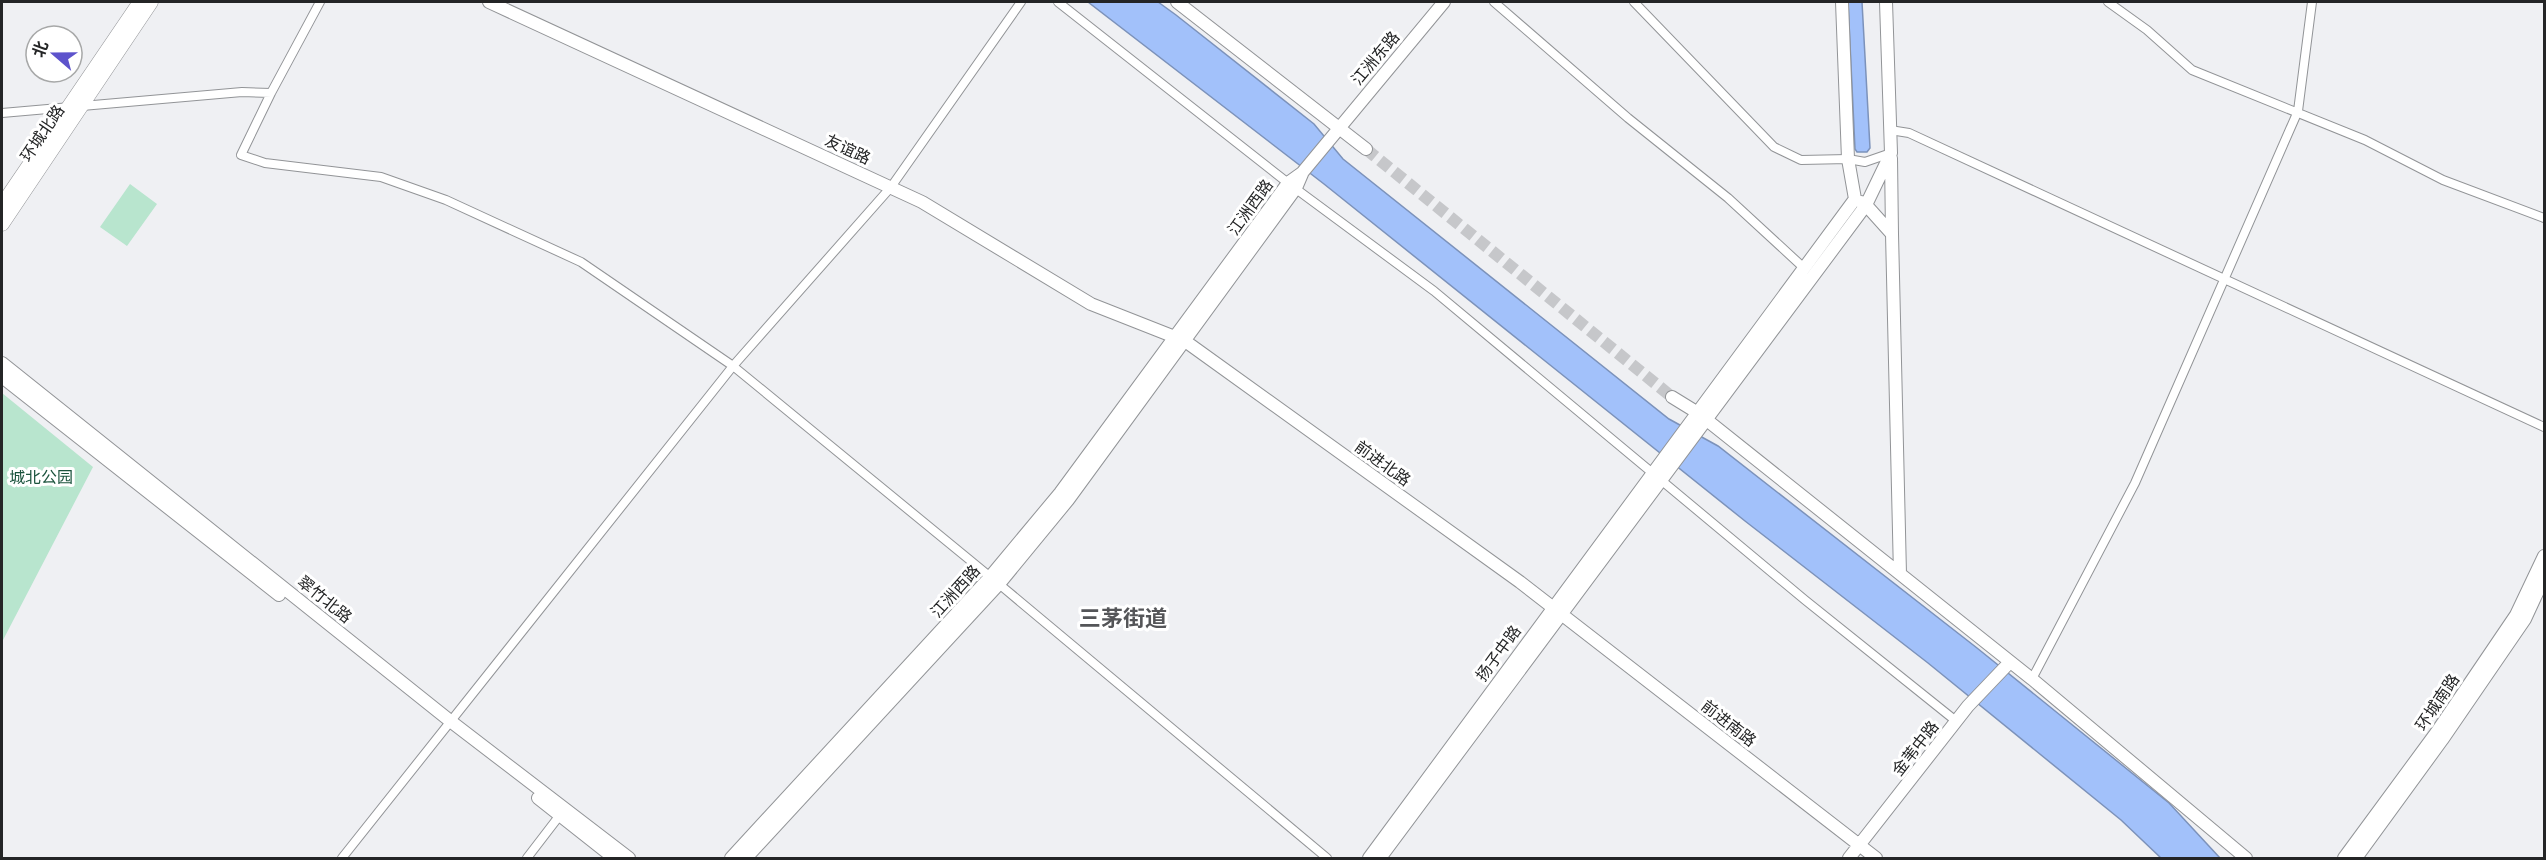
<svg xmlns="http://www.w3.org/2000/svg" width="2546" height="860" viewBox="0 0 2546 860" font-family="'Archivo Narrow','Noto Sans SC',sans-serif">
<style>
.green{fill:#b8e5ce}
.water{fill:#a2c1fa;stroke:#7c92ba;stroke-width:1.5}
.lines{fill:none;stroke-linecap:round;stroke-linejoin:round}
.secondary-tunnel{stroke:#c6c7ca;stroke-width:12;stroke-dasharray:12 6;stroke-linecap:butt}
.street-casing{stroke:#929497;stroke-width:10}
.secondary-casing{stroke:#929497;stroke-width:14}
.primary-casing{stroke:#929497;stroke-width:15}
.street{stroke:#fff;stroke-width:8}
.secondary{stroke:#fff;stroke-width:12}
.primary{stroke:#fff;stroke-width:14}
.labels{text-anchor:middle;stroke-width:6;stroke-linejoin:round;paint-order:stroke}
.street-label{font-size:16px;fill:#242526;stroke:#fff}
.park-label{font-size:16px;fill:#1b533d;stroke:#fff}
.district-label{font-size:22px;font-weight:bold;fill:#545558;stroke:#fff}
</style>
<rect width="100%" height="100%" fill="#eff0f3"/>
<!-- green -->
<path class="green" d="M130 184 157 204 127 246 100 227Z
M2 393 93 467 2 642Z"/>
<!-- water -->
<path class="water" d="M1088 2H1158L1176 15 1314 124 1343 159 1669 419 1718 446 1977 648 2169 803 2220 858H2161L2121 820 1928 663 1745 521 1324 184Z
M1848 2H1862L1870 148 1867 152H1857L1855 149Z"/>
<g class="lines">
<!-- secondary-tunnel -->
<path class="secondary-tunnel" d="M1366 149 1672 397"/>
<defs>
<path id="street" d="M1058 2 1288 183 1434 291 1805 600 1956 721
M1494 2 1628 118 1728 198 1804 268
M1634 2 1774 147 1801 160 1848 159 1865 162 1891 153
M2108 2 2147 30 2192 70 2365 140 2443 180 2544 218
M271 93 241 155 265 163 381 177 446 200 581 262 733 366 999 584 1327 858
M2 113 242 92 271 93 320 2
M1890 130 1909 133 2544 427
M2032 679 2135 483 2298 111 2312 2
M342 858 733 366 891 187 1021 2
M527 858 560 815"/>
<path id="secondary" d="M489 2 922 202 1091 304 1185 341 1520 582 1876 858
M1177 2 1366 149
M1891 158 1892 234
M1861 202 1866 205 1892 234 1900 574
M2 363 449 720 629 858
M2 377 279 595
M1672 397 1698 413 2032 679 2246 858
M538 798 614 858
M731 858 990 577 1060 493 1288 183 1302 173 1444 2
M746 858 999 584 1068 500 1296 188 1302 174
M1369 858 1855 199 1848 159 1842 2
M1380 858 1866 205 1891 153 1886 2
M1849 858 1968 706 2010 662
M2344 858 2436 733 2516 615 2544 556
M2356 858 2442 740 2525 619 2544 578"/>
<path id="primary" d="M2 205 140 2
M2 224 151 2"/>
</defs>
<!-- street casing -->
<use href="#street" class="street-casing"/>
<!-- secondary casing -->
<use href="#secondary" class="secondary-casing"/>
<!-- primary casing -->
<use href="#primary" class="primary-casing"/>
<!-- street -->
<use href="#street" class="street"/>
<!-- secondary -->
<use href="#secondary" class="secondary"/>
<!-- primary -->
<use href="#primary" class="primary"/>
</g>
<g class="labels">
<!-- street labels -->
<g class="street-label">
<text transform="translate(1375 58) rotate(-50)" y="6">江洲东路</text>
<text transform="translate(42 133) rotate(-56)" y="6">环城北路</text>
<text transform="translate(848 149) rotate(25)" y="6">友谊路</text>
<text transform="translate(1250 207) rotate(-54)" y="6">江洲西路</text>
<text transform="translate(1383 463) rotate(36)" y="6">前进北路</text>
<text transform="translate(955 591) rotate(-48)" y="6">江洲西路</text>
<text transform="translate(325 599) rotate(39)" y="6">翠竹北路</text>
<text transform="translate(1498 653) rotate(-54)" y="6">扬子中路</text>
<text transform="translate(2437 702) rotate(-56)" y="6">环城南路</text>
<text transform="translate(1729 723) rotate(38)" y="6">前进南路</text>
<text transform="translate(1915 748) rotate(-52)" y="6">金苇中路</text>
</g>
<!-- park labels -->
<g class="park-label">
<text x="41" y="483">城北公园</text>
</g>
<!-- district labels -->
<g class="district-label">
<text x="1123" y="626">三茅街道</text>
</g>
</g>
<!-- border -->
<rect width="2546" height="860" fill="none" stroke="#242526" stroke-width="6"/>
<!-- north arrow -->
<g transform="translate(54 54) rotate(290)"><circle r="28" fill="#ffffff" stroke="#a7a8a8" stroke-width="1.5"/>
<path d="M0-4.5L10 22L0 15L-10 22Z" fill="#5d53cc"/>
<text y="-9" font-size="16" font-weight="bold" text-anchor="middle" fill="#242526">北</text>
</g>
</svg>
